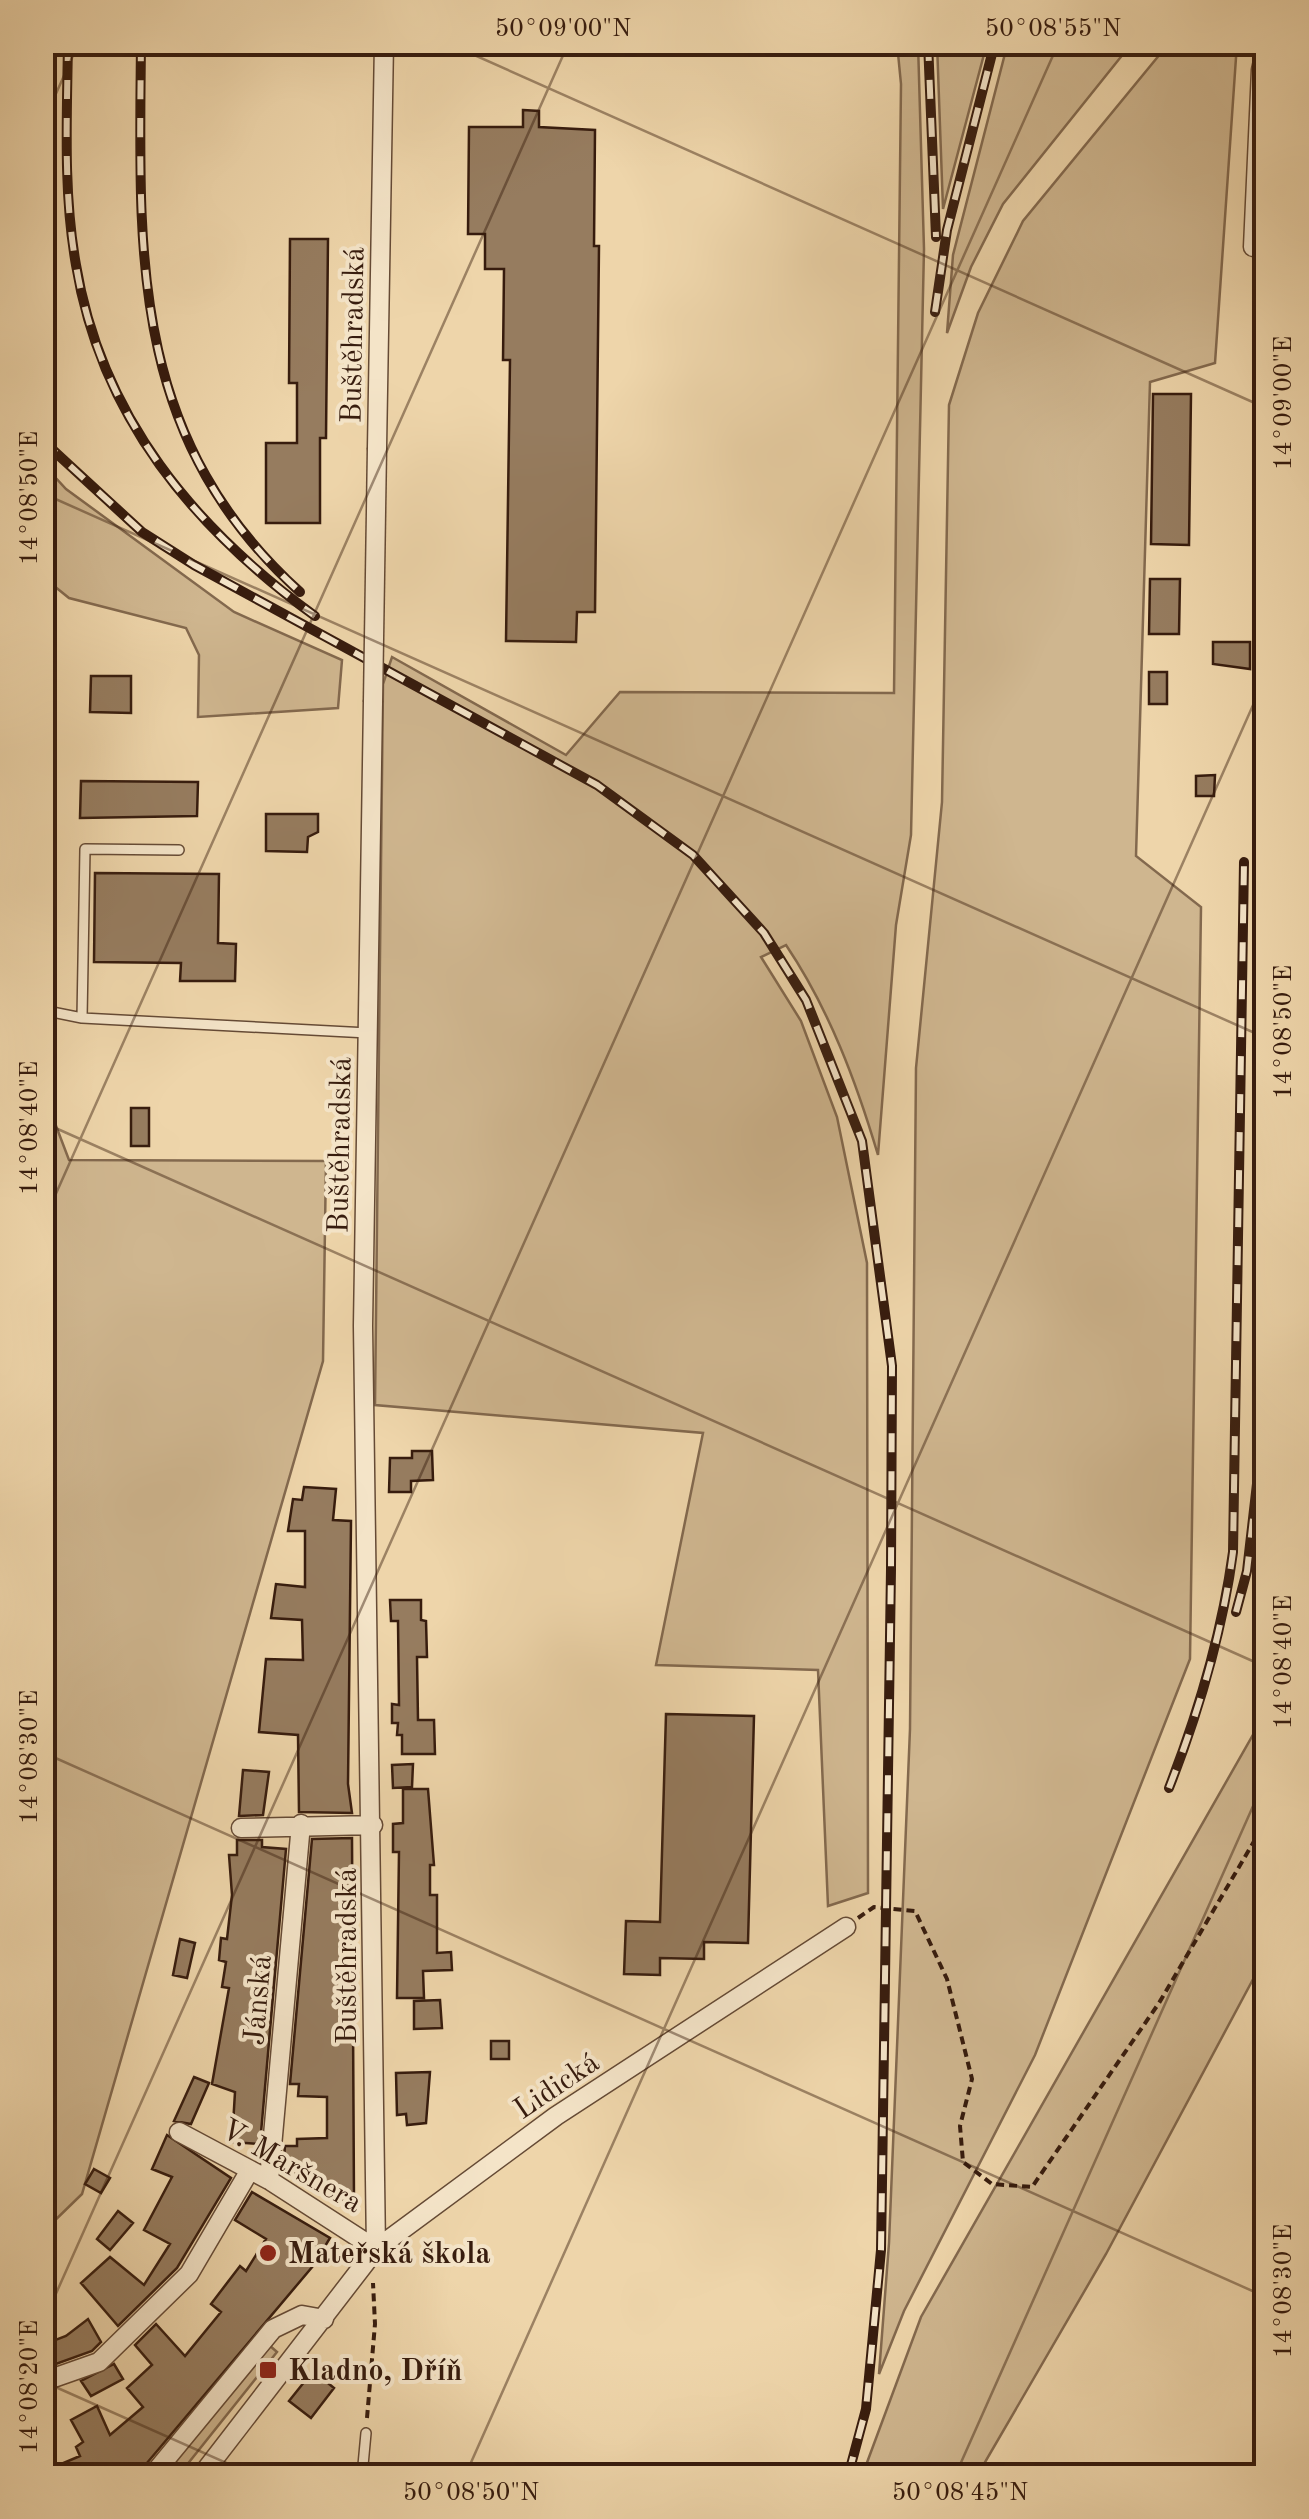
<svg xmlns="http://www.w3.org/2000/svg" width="1309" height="2519" viewBox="0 0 1309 2519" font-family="'Old Standard TT',serif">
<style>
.green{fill:#cfb68f;stroke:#83694e;stroke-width:2.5}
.building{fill:#967c5f;stroke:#371c0e;stroke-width:2.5}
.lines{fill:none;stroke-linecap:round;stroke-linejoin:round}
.lane-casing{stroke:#654a35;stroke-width:12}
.street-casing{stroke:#654a35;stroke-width:21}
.path{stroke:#371c0e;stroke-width:4;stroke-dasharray:8 5;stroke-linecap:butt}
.lane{stroke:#f4e4c8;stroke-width:9}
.street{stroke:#f4e4c8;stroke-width:18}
.rail-casing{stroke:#371c0e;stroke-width:10}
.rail{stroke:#f4e4c8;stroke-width:6;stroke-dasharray:19;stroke-linecap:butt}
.street-bridge-casing{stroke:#654a35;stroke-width:21;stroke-linecap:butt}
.street-bridge{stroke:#f4e4c8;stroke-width:18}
.ticks{fill:none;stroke:#371c0e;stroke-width:2.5;stroke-opacity:0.45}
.poi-dot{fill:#8f2418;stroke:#f4e4c8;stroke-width:4}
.labels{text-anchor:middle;stroke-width:8;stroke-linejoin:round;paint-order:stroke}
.street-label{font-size:30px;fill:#371c0e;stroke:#f4e4c8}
.poi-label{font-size:30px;font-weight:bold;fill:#371c0e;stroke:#f4e4c8;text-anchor:start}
.neatline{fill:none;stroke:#371c0e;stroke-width:4}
.ticks-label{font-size:25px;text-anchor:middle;fill:#371c0e}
</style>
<rect width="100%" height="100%" fill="#eed5aa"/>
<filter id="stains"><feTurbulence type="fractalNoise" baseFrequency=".002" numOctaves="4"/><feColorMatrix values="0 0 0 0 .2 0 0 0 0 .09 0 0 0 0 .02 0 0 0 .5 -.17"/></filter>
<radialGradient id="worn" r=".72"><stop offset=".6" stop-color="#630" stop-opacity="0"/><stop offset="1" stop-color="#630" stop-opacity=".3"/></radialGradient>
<!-- green -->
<path class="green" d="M1008 42 1132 43 1003 204 971 267 947 333 953 255Z
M1170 42 1237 43 1215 363 1150 382 1136 856 1201 907 1190 1659 1035 2055 904 2311 879 2374 889 2243 910 1729 916 1068 942 802 949 405 978 313 1023 221Z
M897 43H918L924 249 911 835 896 925 878 1155C856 1081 829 1009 786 945L761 957 801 1021 837 1117 867 1263 868 1893 828 1906 818 1670 656 1665 703 1433 375 1405 383 684 392 657 566 755 620 692 894 693 901 84Z
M937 43H987L943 209Z
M43 464 66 489 234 612 342 660 338 708 198 717 199 655 186 628 69 598 43 577Z
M42 1089 69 1160 326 1161 323 1361 82 2194 43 2232Z
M1266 1712V1955L1106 2254 977 2476H862L921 2317Z
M269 2345 277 2352 178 2476H162Z"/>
<!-- building -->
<path class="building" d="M523 110 539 111V127L595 130 594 246H599L595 612H577L576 642 506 641 510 360H503L504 269H485V234H468L469 127H523Z
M290 239H328L326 438H320V523H266V443H297V383H289Z
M1153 394H1191L1189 545 1151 544Z
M1150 579H1180L1179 634H1149Z
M1213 642H1250V669L1213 664Z
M1149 672H1167V704H1149Z
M91 676H131V713L90 712Z
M1215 775 1214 796H1196V776Z
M81 781 198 782 197 816 80 818Z
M266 814H318V832L308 837 307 852 266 851Z
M95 873 219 874 218 943 236 944 235 981H180L181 963 94 962Z
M131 1108H149V1146H131Z
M412 1451H432L433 1480 411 1481V1492H389L390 1458H412Z
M304 1487 336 1489 333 1520 351 1521 348 1784 352 1813 299 1812 298 1735 259 1732 266 1659 303 1660 302 1620 271 1618 276 1584 305 1587V1531H288L293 1499 302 1500Z
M390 1600H421V1620L426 1621 427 1657H417L418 1720H434L435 1754H402V1735H397L398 1723H392V1704L399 1705 398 1621H391Z
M666 1714 754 1716 748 1943 704 1942V1959L660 1958V1975L624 1974 626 1921 660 1922Z
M413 1764 412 1787 393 1788 392 1765Z
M243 1770 269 1772 263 1815 239 1816Z
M403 1789H428L434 1865H430V1895H437V1953L451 1952 452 1970 423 1971 424 1998H397L399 1852H393V1824L403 1823Z
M352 1838 354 2201 345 2206 283 2168 285 2146H297V2139L327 2138V2097L298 2096 299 2084H290L312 1839Z
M237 1840H262V1847L286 1849 260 2144 232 2142 235 2092 212 2084 229 1988 222 1987 226 1962 219 1960 221 1938 227 1939 232 1895 229 1855H237Z
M180 1939 195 1943 187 1978 173 1975Z
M440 2000 442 2028 414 2029V2001Z
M491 2041H509V2059H491Z
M430 2072 426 2123 407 2125 406 2114 397 2115 396 2073Z
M194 2077 209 2083 191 2124 174 2121Z
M167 2135 231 2178 177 2268 118 2326 81 2283 110 2257 144 2285 170 2244 144 2230 172 2177 152 2169Z
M94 2169 110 2178 101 2193 85 2184Z
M252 2192 330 2238 313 2266 136 2476H42V2472L80 2456 76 2447 83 2442 71 2420 97 2406 110 2435 143 2407 127 2388 152 2365 135 2345 156 2324 185 2356 221 2312 211 2304 240 2266 246 2271 266 2239 235 2220Z
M118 2211 133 2223 110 2250 97 2239Z
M88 2319 101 2342 92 2351 42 2369V2345L66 2336Z
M114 2364 123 2379 91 2396 81 2381Z
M313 2371 334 2388 311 2418 289 2401Z"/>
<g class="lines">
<defs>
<path id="lane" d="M42 1010 82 1018 368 1033
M82 1018 85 849 179 850
M362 2476 366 2433"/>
<path id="street" d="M1253 247 1261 70 1266 48
M377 448 384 42
M373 702 363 1326 376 2249
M241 1828 373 1825
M179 2132 269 2180 376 2249
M269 2180 301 1824
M42 2382 99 2362 189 2274 250 2170
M152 2476 273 2329 302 2315 324 2319
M201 2476 376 2249 556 2116 846 1927"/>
</defs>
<!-- lane casing -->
<use href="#lane" class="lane-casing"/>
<!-- street casing -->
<use href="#street" class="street-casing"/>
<!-- path -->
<path class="path" d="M858 1918 874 1907 915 1911 947 1979 972 2079 960 2126 963 2162 992 2184 1032 2187 1159 2003 1266 1821
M367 2418 375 2324 373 2283"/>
<!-- lane -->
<use href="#lane" class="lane"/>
<!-- street -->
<use href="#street" class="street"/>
<defs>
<path id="rail" d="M68 42C67 116 63 192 76 265 101 417 194 528 315 616
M141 42C139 254 129 437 300 592
M928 42 936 237
M935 312 947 230 995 42
M42 440 142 532 194 565 597 785 693 855 764 933 806 1000 862 1141 892 1366 891 1569 881 2250 866 2409 848 2476
M1236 1612 1247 1571 1258 1475 1265 832
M1169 1788C1199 1711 1222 1634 1233 1552L1244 862"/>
</defs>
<!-- rail casing -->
<use href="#rail" class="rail-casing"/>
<!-- rail -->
<use href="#rail" class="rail"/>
<defs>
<path id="street-bridge" d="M373 702 377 448"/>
</defs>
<!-- street-bridge casing -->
<use href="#street-bridge" class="street-bridge-casing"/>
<!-- street-bridge -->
<use href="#street-bridge" class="street-bridge"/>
</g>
<!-- ticks -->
<path class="ticks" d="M445 42 1266 408M42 125 79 42M42 493 1266 1038M42 1122 1266 1667M42 1225 569 42M42 1752 1266 2297M42 2325 1059 42M42 2381 256 2476M465 2476 1266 676M955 2476 1266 1777"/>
<!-- markers -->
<g class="poi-dot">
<circle cx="268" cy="2253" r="10"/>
<rect x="258" y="2360" width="20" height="20" rx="5"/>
</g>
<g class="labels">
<!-- street labels -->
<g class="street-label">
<text transform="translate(352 335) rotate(-89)" y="10">Buštěhradská</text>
<text transform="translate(339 1145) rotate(-89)" y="10">Buštěhradská</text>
<text transform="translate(346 1956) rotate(-90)" y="10">Buštěhradská</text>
<text transform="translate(257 2000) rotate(-85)" y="10">Jánská</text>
<text transform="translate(556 2085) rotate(-34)" y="10">Lidická</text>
<text transform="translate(292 2165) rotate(30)" y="10">V. Maršnera</text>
</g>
<!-- poi labels -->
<g class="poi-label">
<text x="288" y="2263">Mateřská škola</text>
<text x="288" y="2380">Kladno, Dříň</text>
</g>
</g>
<!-- margin -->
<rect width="1309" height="2519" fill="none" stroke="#eed5aa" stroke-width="110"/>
<rect x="55" y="55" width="1199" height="2409" class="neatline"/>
<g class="ticks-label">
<text x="563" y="36">50°09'00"N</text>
<text x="1053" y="36">50°08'55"N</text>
<text transform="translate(1282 403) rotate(-90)" y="9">14°09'00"E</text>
<text transform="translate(28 498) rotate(-90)" y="9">14°08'50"E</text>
<text transform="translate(1282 1032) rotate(-90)" y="9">14°08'50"E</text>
<text transform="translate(28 1128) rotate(-90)" y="9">14°08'40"E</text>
<text transform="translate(1282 1662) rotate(-90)" y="9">14°08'40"E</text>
<text transform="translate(28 1757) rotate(-90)" y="9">14°08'30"E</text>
<text transform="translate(1282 2291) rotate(-90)" y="9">14°08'30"E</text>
<text transform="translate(28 2387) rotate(-90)" y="9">14°08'20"E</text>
<text x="471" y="2500">50°08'50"N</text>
<text x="960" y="2500">50°08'45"N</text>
</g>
<rect width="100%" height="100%" filter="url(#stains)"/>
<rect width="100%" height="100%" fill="url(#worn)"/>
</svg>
